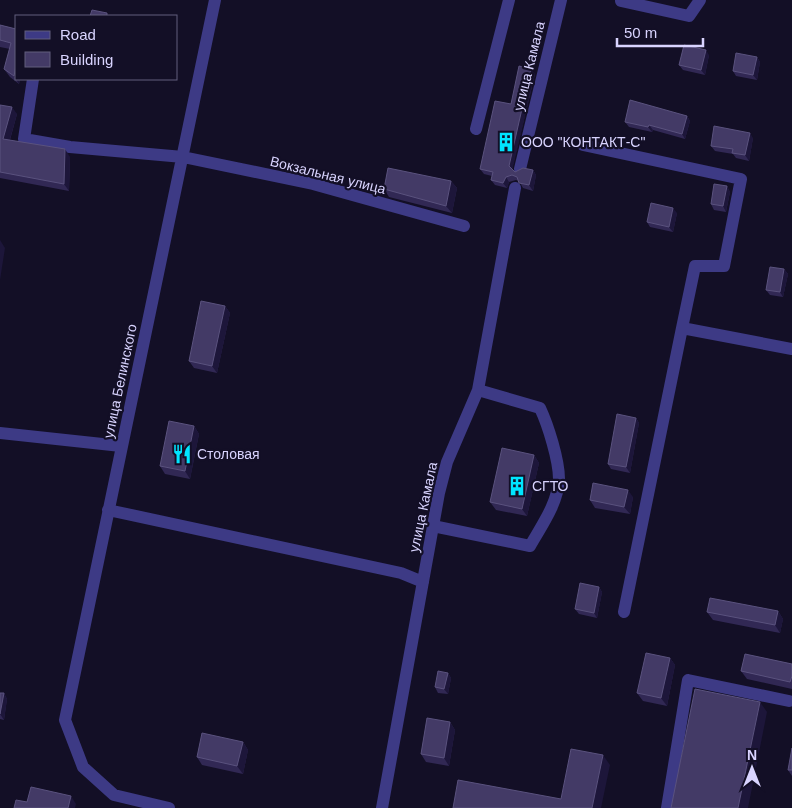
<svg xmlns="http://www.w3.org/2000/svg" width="792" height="808" viewBox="0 0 792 808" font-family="Arial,sans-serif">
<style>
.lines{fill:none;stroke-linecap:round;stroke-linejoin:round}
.minor{stroke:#3d3a85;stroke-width:12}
.wall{fill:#312854}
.shaded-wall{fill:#1d163a}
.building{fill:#433a66;stroke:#5a527e}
.labels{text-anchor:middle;stroke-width:4.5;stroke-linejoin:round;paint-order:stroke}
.street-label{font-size:14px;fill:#d9d4ff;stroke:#130f26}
.poi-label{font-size:14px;fill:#d9d4ff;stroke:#130f26;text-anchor:start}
</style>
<rect width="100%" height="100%" fill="#130f26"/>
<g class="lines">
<!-- minor -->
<path class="minor" d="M621 1 689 16 700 0
M33 79 24 139 70 147 183 157 313 184 464 226
M476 129 509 0
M583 145 741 179 724 266H695L682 328 792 349
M520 169 561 0
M0 433 121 446
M108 510 401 573 423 582
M433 526 530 546C542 525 558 503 559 479 559 460 548 425 540 408L478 390
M624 612 682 328
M169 808 114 795 83 767 65 720 215 0
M382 808 439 493 447 462 478 390 515 188
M667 808 688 680 789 701"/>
</g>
<!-- wall -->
<path class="wall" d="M0 25 16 29V79H20L19 84 10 77 4 69 10 49 0 47Z
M709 55 705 75 683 70 679 65Z
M757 57 760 62 757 80 736 76 733 71Z
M535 74 512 169 515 172 533 170 536 175 533 191 523 188 519 181 516 180 509 182 507 188 495 185 491 180 492 176 484 174 480 169 511 104Z
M0 105 17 114 10 140 70 157 69 191 0 178Z
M687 116 690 121 685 139 653 130 652 132 629 127 625 122Z
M753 138 749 161 736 158 733 154 715 151 711 146Z
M451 181 457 188 452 213 389 197 384 189Z
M727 186 730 192 726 212 714 210 711 204Z
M677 213 673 232 650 227 647 222Z
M784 269 788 274 783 297 770 295 766 290Z
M225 306 230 313 217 373 194 368 189 361Z
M636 418 639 423 630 473 611 469 608 464Z
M194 426 199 434 190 479 165 474 160 466Z
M534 455 539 463 527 516 496 510 490 502Z
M633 497 630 514 595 508 590 500Z
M599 587 602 592 597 618 579 614 575 609Z
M778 611 783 619 780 633 713 620 707 612Z
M670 658 675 665 667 706 643 701 637 693Z
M792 664V689L747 679 741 671Z
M448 673 451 678 448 694 438 693 435 687Z
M0 693H4L7 699 4 720 0 719Z
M450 722 455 730 449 766 426 762 421 754Z
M243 742 248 750 243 774 202 765 197 757Z
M792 748V776L788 770Z"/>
<!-- shaded-wall -->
<path class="shaded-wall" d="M706 50 709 55 705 75 701 70Z
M757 57 760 62 757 80 753 75Z
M16 65V79H20L19 84 14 76Z
M531 69 535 74 512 171 509 166Z
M12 107 17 114 8 146 3 139Z
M687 116 690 121 685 139 682 134Z
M649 125 653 130 652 132 648 127Z
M750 133 753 138 749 161 745 155Z
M65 149 70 157 69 191 64 184Z
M533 170 536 175 533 191 529 185Z
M506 177 509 182 507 188 503 183Z
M451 181 457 188 452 213 446 206Z
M727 186 730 192 726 212 723 206Z
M673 208 677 213 673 232 669 227Z
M0 240 5 248 0 280Z
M784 269 788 274 783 297 780 292Z
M225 306 230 313 217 373 212 366Z
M636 418 639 423 630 473 626 467Z
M194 426 199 434 190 479 185 471Z
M534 455 539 463 527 516 522 509Z
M628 490 633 497 630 514 624 507Z
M599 587 602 592 597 618 594 613Z
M778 611 783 619 780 633 775 625Z
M670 658 675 665 667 706 661 698Z
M448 673 451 678 448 694 444 689Z
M4 693 7 699 4 720 0 714Z
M760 702 767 712 748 808H738Z
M450 722 455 730 449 766 444 758Z
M243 742 248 750 243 774 237 766Z
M603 755 610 765 601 808H592Z
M71 796 76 804 75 808H68Z"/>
<!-- building -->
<path class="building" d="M92 10 107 13V16H90Z
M0 25 16 29V65L14 76 4 69 11 43 0 40Z
M684 45 706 50 701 70 679 65Z
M736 53 757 57 753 75 733 71Z
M519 66 531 69 509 166 515 172 523 168 533 170 529 185 519 183 517 177 512 175 506 177 503 183 491 180 493 172 480 169 495 101 511 104Z
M630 100 687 116 682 134 649 125 648 127 625 122Z
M0 105 12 107 3 139 65 149 64 184 0 172Z
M714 126 750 133 745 155 732 153 733 149 711 146Z
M388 168 451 181 446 206 384 189Z
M714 184 727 186 723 206 711 204Z
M651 203 673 208 669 227 647 222Z
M770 267 784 269 780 292 766 290Z
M201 301 225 306 212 366 189 361Z
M617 414 636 418 626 467 608 464Z
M169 421 194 426 185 471 160 466Z
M502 448 534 455 522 509 490 502Z
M593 483 628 490 624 507 590 500Z
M580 583 599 587 594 613 575 609Z
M710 598 778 611 775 625 707 612Z
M646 653 670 658 661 698 637 693Z
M745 654 792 664V676L790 682 741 671Z
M438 671 448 673 444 689 435 687Z
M695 689 760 702 738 808H671Z
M0 693H4L0 714Z
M427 718 450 722 444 758 421 754Z
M202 733 243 742 237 766 197 757Z
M792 748V770H788Z
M571 749 603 755 592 808H453L458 780 561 799Z
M31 787 71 796 68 808H14L16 800 27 802Z"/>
<!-- icons -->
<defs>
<symbol id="building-bare" viewBox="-9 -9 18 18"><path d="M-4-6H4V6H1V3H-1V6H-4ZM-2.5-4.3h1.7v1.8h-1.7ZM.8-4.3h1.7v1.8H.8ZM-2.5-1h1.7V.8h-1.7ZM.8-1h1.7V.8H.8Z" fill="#00e5ff" stroke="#130f26" stroke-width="2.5" paint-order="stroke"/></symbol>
<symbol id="restaurant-bare" viewBox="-9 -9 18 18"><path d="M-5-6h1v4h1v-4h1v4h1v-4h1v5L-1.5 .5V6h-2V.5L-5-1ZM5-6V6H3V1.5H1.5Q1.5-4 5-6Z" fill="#00e5ff" stroke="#130f26" stroke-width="2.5" paint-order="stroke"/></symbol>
</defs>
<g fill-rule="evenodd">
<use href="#building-bare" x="492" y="128" width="28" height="28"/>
<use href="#restaurant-bare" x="168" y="440" width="28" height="28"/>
<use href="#building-bare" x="503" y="472" width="28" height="28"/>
</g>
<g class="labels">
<!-- street labels -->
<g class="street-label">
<text transform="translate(529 66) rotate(-76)" y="5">улица Камала</text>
<text transform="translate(328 175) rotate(14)" y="5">Вокзальная улица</text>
<text transform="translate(120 381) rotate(-78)" y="5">улица Белинского</text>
<text transform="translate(423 507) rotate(-78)" y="5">улица Камала</text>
</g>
<!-- poi labels -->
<g class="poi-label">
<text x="521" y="147">ООО "КОНТАКТ-С"</text>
<text x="197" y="459">Столовая</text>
<text x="532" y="491">СГТО</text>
</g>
</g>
<!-- legend -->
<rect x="15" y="15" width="162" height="65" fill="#130f26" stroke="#625e7d"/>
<rect x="25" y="31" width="25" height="8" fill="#3d3a85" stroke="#625e7d"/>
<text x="60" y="40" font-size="15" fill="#d9d4ff">Road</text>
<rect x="25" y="52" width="25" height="15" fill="#433a66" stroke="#625e7d"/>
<text x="60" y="65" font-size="15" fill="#d9d4ff">Building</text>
<!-- north arrow -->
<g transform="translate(752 768)" stroke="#130f26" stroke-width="4" paint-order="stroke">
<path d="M0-4L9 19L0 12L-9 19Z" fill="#d9d4ff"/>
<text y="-8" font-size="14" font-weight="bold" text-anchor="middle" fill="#d9d4ff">N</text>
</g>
<!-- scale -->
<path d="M617 38v8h86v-8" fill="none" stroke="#d9d4ff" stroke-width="2.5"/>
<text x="624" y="38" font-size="15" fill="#d9d4ff" stroke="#130f26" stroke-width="4" paint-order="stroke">50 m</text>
</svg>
